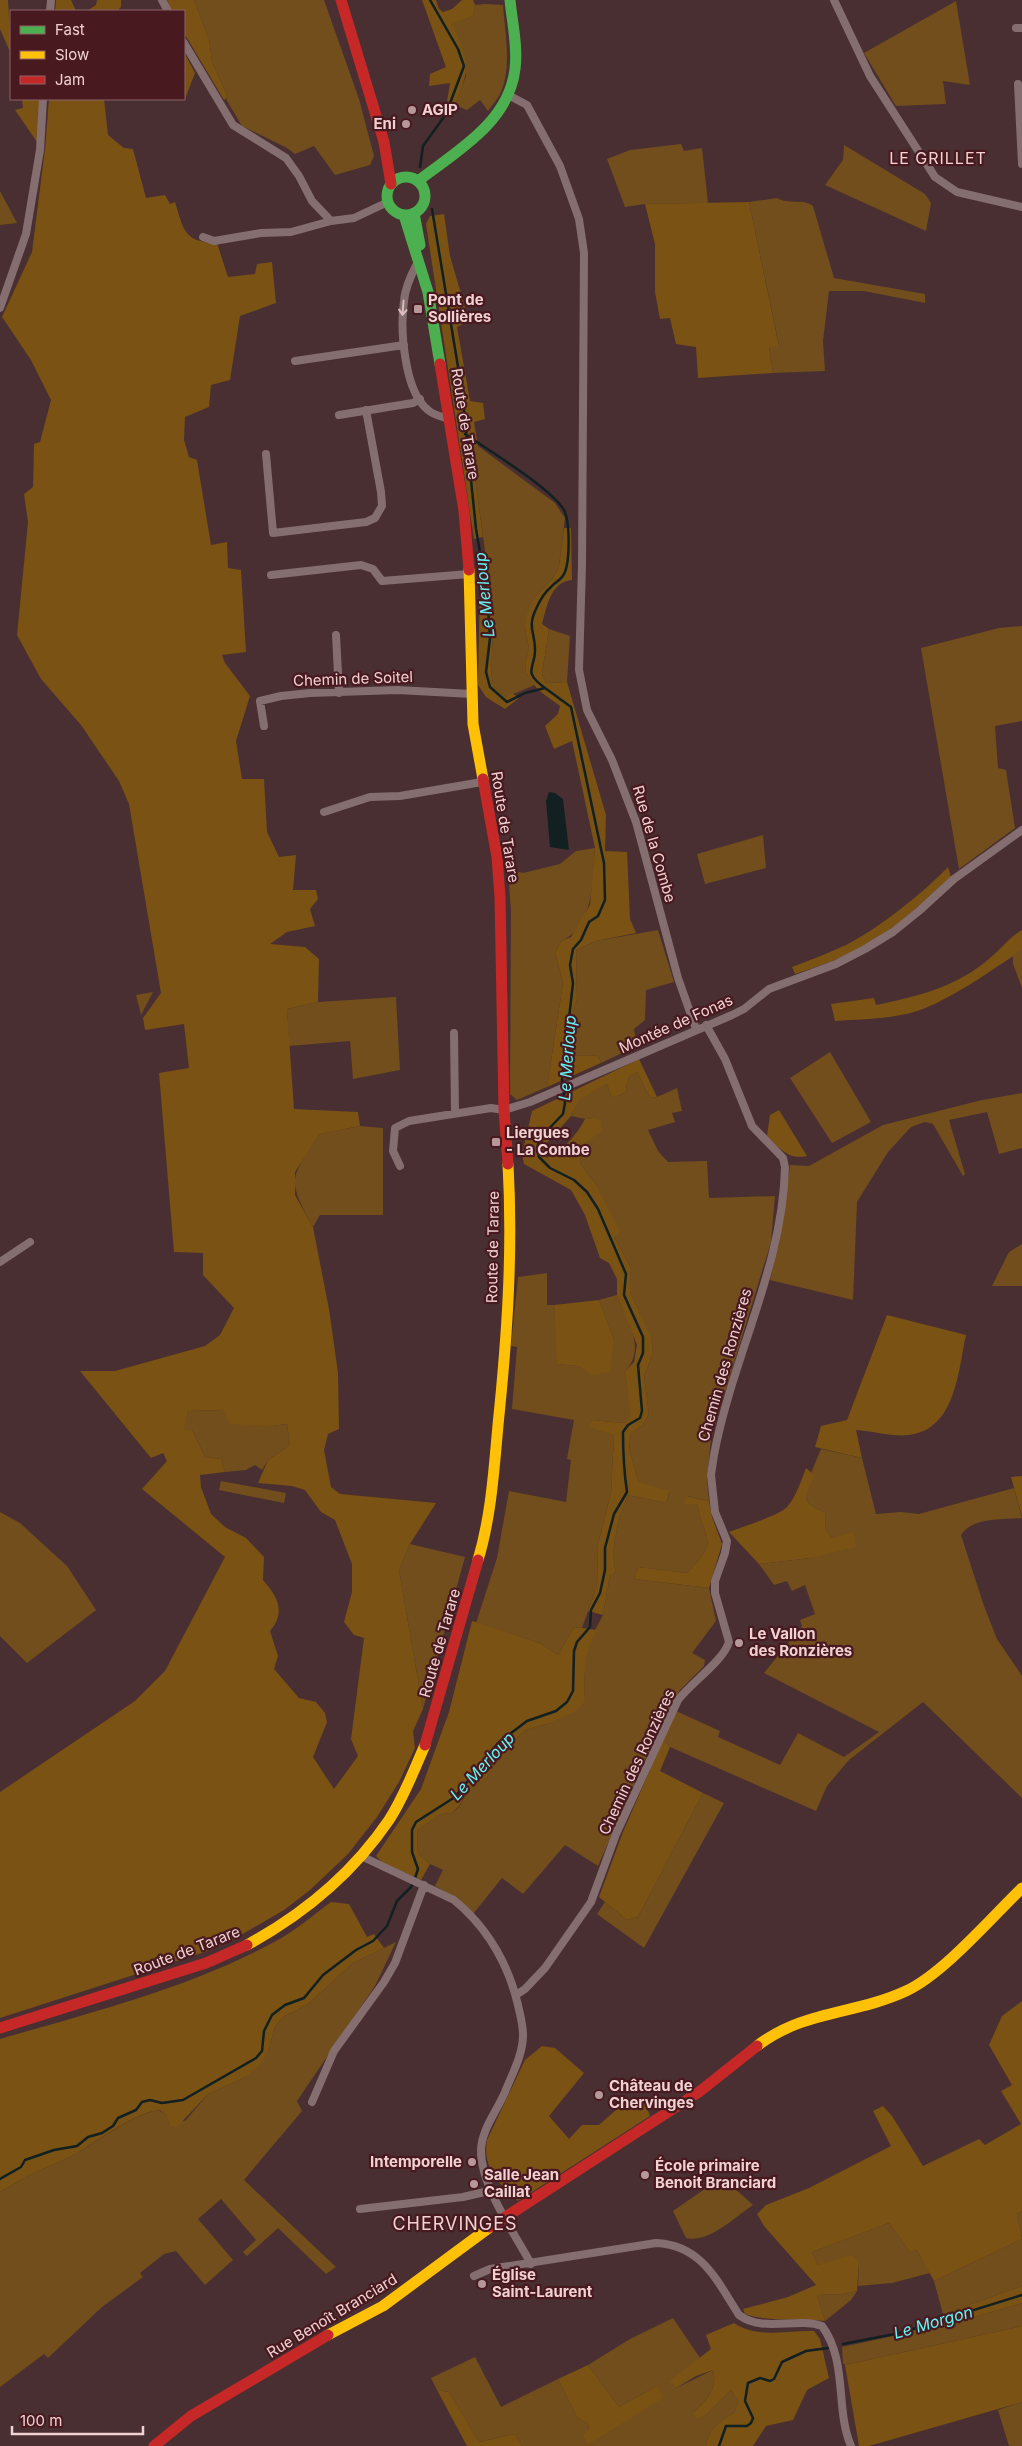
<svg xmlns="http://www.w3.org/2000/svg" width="1022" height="2446" viewBox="0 0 1022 2446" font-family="Inter,sans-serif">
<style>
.green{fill:#714e1b}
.forest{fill:#795214;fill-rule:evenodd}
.water{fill:#122021}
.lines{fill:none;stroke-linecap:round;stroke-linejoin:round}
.stream{stroke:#122021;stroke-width:2.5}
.street{stroke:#846e70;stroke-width:8}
.fast{stroke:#4caf50;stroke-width:11}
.slow{stroke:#ffc107;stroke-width:11}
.jam{stroke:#c62828;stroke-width:11}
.oneway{stroke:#dbbdbe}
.poi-dot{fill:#b6989a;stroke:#481a20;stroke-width:2}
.labels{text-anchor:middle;stroke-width:4.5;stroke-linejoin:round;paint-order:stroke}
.poi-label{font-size:15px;font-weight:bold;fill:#f1d1d2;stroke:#481a20;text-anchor:start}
.street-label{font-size:15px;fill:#f1d1d2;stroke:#481a20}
.neighbourhood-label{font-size:16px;letter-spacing:1px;fill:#f1d1d2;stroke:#481a20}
.water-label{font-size:16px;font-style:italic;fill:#64f2f2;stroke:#481a20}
.quarter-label{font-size:18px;letter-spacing:1px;fill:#f1d1d2;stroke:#481a20}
</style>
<rect width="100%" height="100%" fill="#492f31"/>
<!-- green -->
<path class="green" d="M194 0H324L359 99 374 156 370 165 335 175 314 146 295 154 287 148 242 126 226 99 228 97 212 62 209 39Z
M956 1 970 85 943 81 946 104 896 106 864 53Z
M485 4 503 5C505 33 512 66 501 92 498 99 492 105 488 111L480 100 467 110 455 105 466 76 452 24 473 16 475 5Z
M681 144 684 151 702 148 708 203 645 204 625 207 607 159 630 150Z
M844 145 925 194 931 203 926 231 825 185 843 160Z
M0 191 17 223 0 225Z
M777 198C789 205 803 198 813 206L834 278 925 294V303L864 291H829L823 341 825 371 773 373 769 346 779 345 749 202Z
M478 446 555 503 565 518 559 566 553 578 536 596 525 628 529 648 525 663 526 673 535 685 506 697 493 686 491 669 494 617 471 448Z
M1022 626V721L995 726 998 768 1006 770 1015 828 959 869 921 648 999 628Z
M549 629 570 636 567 682 546 683 542 674Z
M763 835 766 868 705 884 697 854Z
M595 848C592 880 595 927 561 941L555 953 563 983 547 1087 517 1100 510 1094 511 912 508 869 523 873 560 864 576 851Z
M658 930 674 982 646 990 645 1020 634 1029 637 1046 601 1063 598 1056 569 1055 572 1016 577 999 576 950 596 941Z
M1022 950V988L1013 964V956Z
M153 992 141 1015 136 995Z
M396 997 400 1070 353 1079 350 1041 289 1046 287 1009 318 1002Z
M830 1052 871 1122 832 1143 790 1078Z
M637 1072 650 1098 657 1097 677 1088 682 1111 672 1113 675 1122 648 1130 658 1151 668 1162 707 1161 709 1198 775 1196 771 1242 711 1438 707 1479 709 1501 687 1496 697 1504C705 1544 720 1538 687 1573L638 1567 634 1579 709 1588 716 1621 692 1653 705 1660 704 1666 680 1690 658 1731 598 1866 565 1845 523 1894 502 1878 473 1914 461 1901 435 1886 443 1870 430 1864 418 1853 417 1831 441 1814 452 1813 459 1807 470 1789 486 1779 500 1755 525 1730 550 1723 585 1701 584 1668 588 1643 603 1615 610 1575 616 1572C609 1549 619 1516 628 1495L666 1503 670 1492 638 1481 629 1448 631 1433 643 1425 649 1414 644 1377 653 1353 651 1338 630 1292V1266L614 1237 596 1185 580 1163 581 1147 601 1131 594 1118 585 1119 571 1116 580 1098 607 1084 612 1098 625 1093 629 1077Z
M1022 1093V1148L999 1154 987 1112 949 1120 965 1174 963 1176 933 1124 925 1122 911 1127 888 1152 857 1202 853 1300 770 1280 781 1231 790 1165 809 1166 883 1125 982 1100Z
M360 1126 383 1128V1215H320L313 1227C286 1178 290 1179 320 1134Z
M1022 1244V1286H992L1009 1252Z
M547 1273V1305H554L558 1364 578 1366 592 1374 614 1339 599 1300 617 1295C627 1321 647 1348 625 1371L632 1416 624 1423 592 1420 590 1426 614 1435 611 1493 598 1544 597 1586 582 1628 574 1627 558 1655 540 1643 476 1623 497 1558 509 1491 566 1502 571 1460 567 1459 574 1420 512 1409 517 1347 511 1346 518 1277Z
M223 1410 271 1426 287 1424 290 1445 268 1460 262 1470 255 1465 246 1470 225 1472 221 1459 205 1457 192 1430H183L188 1411Z
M821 1449 862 1458 876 1514 901 1512 919 1514 1014 1488 1022 1518C1003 1520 972 1517 961 1535L984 1606 997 1639 1022 1676V1798L923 1702 849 1760 827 1786 816 1811 670 1747 663 1740 676 1711 720 1731 718 1737 780 1765 798 1733 844 1757 879 1732 764 1673 802 1626 800 1620 815 1614 805 1585 792 1591 787 1581 774 1585 759 1564 810 1558 832 1538 826 1530 825 1513 809 1504 806 1498 813 1475 811 1473Z
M221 1481 286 1493 284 1503 219 1490Z
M0 1512 20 1523 67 1566 96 1610 27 1663 0 1636Z
M410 1544 465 1557 423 1709 399 1570Z
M703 1793 724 1803 644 1948 597 1914 605 1902 627 1920 638 1917Z
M396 1942 375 1986 297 2101 302 2111 244 2180 336 2267 326 2274 278 2228 247 2256 243 2252 256 2240 221 2199 198 2219 233 2260 205 2285 176 2251 164 2254 140 2273 143 2277 102 2307 48 2358 44 2354 0 2387V2192C10 2186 20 2180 30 2175 46 2167 64 2161 79 2152 101 2139 135 2113 159 2110L166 2115 170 2126 186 2120 208 2094 244 2078 268 2052 275 2027 283 2017 307 2005 353 1963Z
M722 2177 753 2205C735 2217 708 2244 686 2238L673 2211Z
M1022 2211V2286L943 2314 934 2281 1022 2239 1017 2214Z
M889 2223 910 2252 917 2250 930 2273 892 2283 858 2286 859 2262 818 2265 812 2252Z
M857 2291 851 2300 825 2321 817 2295 844 2294Z
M1022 2303V2326L845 2365 843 2363 842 2347 898 2335 943 2322 944 2326Z
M673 2318 700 2358 670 2381 676 2388 713 2370C718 2389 707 2399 694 2412L705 2416 731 2390 738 2402 734 2413C720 2420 708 2430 706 2446H522L515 2434 479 2442 449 2392 437 2390 431 2378 475 2357 501 2407 558 2379 577 2417 588 2424 589 2430 657 2386 619 2407 588 2365 630 2339Z
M1022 2402V2446H1009L998 2410Z"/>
<!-- forest -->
<path class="forest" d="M0 0H8L11 54 0 29Z
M56 0H71L76 11H55Z
M97 0H121V7L117 11H87L96 5Z
M167 0H194L209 39 212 62 228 97 224 100 184 33V11H172Z
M422 0H436L439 9 443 12 452 9 462 0H473L475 5 473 16 453 24C468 65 472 63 455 105L447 101 450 83 429 86 430 74 446 67Z
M184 52 195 73 185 99 184 98Z
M22 99H41L37 142 15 110 23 108Z
M49 99H104L108 135 124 148 133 149 146 198 165 195 170 204 175 202C184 231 184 242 217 243L228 277 255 274 257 264 272 262 276 303 240 316 230 380 211 385 209 407 185 417 184 440 189 457 197 460 211 545 227 542 228 568 241 570 246 652 222 655 225 663 250 696 236 741 242 779H264L267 832 279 857 296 855 293 890H316L318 899 310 909 315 926 287 932 270 944 305 947 319 959 318 1002 287 1009 294 1109 358 1112 360 1126 320 1134 295 1172V1195L313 1227 329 1309 338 1373 339 1429 328 1434 324 1450 331 1487 340 1494 436 1503 410 1544 399 1570 423 1709 413 1731 415 1748 399 1782 377 1817 348 1854 310 1890 284 1910 234 1939 205 1952 0 2018V1792L135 1701 165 1671 225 1557 142 1489 167 1461 163 1453 151 1458 80 1371H115L205 1346 220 1335 234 1308 203 1275V1253L174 1252 159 1073 189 1068 184 1024 145 1030 143 1018 161 993 129 804 119 781 81 725 41 679 17 635 28 522 24 494 33 487 34 444 40 442 51 400 31 360 2 317 32 252 45 149ZM223 1410 230 1424 271 1426 287 1424 290 1445 268 1460 258 1483 292 1486 305 1490 321 1512 335 1520 352 1564V1592L344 1622 354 1635 364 1638 351 1739 358 1756 334 1789 313 1757 327 1722 325 1713 316 1702 299 1698 274 1669 278 1656 270 1631C286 1612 278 1597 263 1580L264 1557 246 1538 225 1527 211 1514 201 1487 200 1475 225 1472 221 1459 205 1457 192 1430H184L188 1411Z
M749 202 779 346 769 347 773 373 698 378 696 347 676 344 670 318 660 319 655 292V244L645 204Z
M444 214 450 256 469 321 457 327 470 401 483 403 485 419 474 422 478 446 471 448 483 537 474 539 426 224 430 216Z
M564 528H571L572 580C550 582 547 607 542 624L549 629 542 674 546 683 567 682 606 815 605 851 627 852 630 919 636 933 596 941 576 950 577 999 572 1016 569 1055 598 1056 601 1063 547 1087 563 983 555 953 561 941 571 937 590 905 595 848 572 741 554 749 545 726 558 714 560 706 538 690 526 673 525 663 529 648 525 628 527 614 536 596 553 578 559 566Z
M488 579 494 617 491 669 493 686 506 697 512 693 519 698 505 709 486 697 478 685 480 581Z
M948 867 951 877C924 901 898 927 866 945 844 958 819 966 795 974L792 967C810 960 829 953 846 945 878 929 923 893 948 867Z
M1022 930V950C990 971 959 994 923 1009 897 1019 863 1019 835 1021L831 1004 874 998 876 1005C915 997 952 988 984 963 998 953 1007 939 1022 930Z
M639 1059 657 1097 650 1098 637 1072 629 1077 625 1093 612 1098 607 1084 580 1099 571 1116 546 1144 543 1155 547 1158C564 1149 576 1136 585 1119L594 1118 601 1121 602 1131 581 1147 580 1163 596 1185 620 1231 614 1237 630 1266V1292L651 1337 653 1353 644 1377 649 1414 643 1425 631 1433 629 1448 638 1481 670 1491 666 1503 628 1495C619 1516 609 1549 616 1572L610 1575 603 1615 588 1611 597 1586 598 1544 611 1493 614 1435 589 1427 592 1420 624 1423 631 1416 625 1371 634 1362 637 1345 617 1295V1279L609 1263 600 1258 585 1215 571 1190 524 1164 522 1154 532 1111Z
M779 1110 807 1156C789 1161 779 1148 767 1136L770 1115Z
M599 1300 614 1339 610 1372 592 1375 578 1366 557 1364 554 1305Z
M887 1315 966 1335C958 1371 956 1429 909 1435 893 1437 872 1431 856 1430L862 1458 815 1447 821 1426 847 1420Z
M806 1468 814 1475 806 1498 809 1504 825 1513 826 1530 832 1538 854 1532 856 1547 810 1558 759 1564 729 1532C742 1527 780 1515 787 1507 796 1497 801 1481 806 1468Z
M1022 1476V1516L1011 1477Z
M686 1496 709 1501 712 1517 722 1544 709 1588 634 1579 638 1567 687 1573C720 1538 705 1544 697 1504H685Z
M472 1621 540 1643 558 1655 574 1627 597 1630C583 1653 584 1675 585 1701L576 1711 550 1723 525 1730 500 1755 486 1779 470 1789 459 1806 452 1813 441 1814 417 1831 418 1853 430 1864 421 1880 383 1863 376 1856 421 1789 449 1712Z
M663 1740 670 1747 660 1771 703 1793 638 1917 627 1920 599 1897 623 1832Z
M331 1902 349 1904 367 1937 374 1934 384 1948 353 1963 307 2005 283 2017 275 2027 268 2052 261 2064 244 2078 208 2094 177 2127 170 2126 166 2115 160 2110C136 2112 100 2139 79 2152 64 2161 46 2167 30 2175 20 2180 10 2186 0 2192V2039C92 2012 190 1988 276 1941 295 1931 313 1915 331 1902Z
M1022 2001V2211L1017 2214 1022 2239 934 2281 917 2250 910 2252 889 2223 812 2252 818 2265 852 2255 859 2262 857 2291 844 2294 817 2295 825 2321C798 2317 771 2323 745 2314L743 2309 788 2297 816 2285 764 2226 757 2214 766 2205 809 2188 891 2146 873 2111 883 2106 892 2116 923 2166 979 2139 985 2145 1021 2124 1001 2091 1012 2085 989 2045 1002 2016Z
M542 2046 555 2048 584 2073 549 2116 569 2139 582 2125H599L616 2110 624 2097 644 2100 650 2116 518 2201C499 2184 482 2168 487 2140L525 2060Z
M1022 2286V2303L944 2326 943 2314Z
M734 2323C757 2339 787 2330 814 2331L820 2339 829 2378 807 2390 793 2420 766 2426 753 2446H706C708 2430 720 2420 734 2413L738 2402 731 2390 705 2416 696 2418 694 2412C707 2399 718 2389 713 2370L696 2376 676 2388 669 2381 711 2349 706 2335Z
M1022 2326V2402L869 2446H859L845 2365Z
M588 2365 619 2407 657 2386 663 2398 589 2444 582 2435 589 2430 588 2424 577 2417 558 2379Z
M437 2390 449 2392 479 2442 515 2434 522 2446H467Z"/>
<!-- water -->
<path class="water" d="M549 792 555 793 563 799 569 850 550 847 546 801Z"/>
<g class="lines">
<!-- stream -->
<path class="stream" d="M420 167 423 146 446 114 464 66 458 49 430 0
M465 434C489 451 550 487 564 510 570 522 571 567 562 577 559 581 554 583 551 587 545 592 539 602 536 609 527 628 535 632 535 649 536 668 521 671 545 688
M0 2179 21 2167 25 2160 54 2150 77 2146 88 2137 102 2133 113 2126 118 2118 136 2110 142 2102 150 2100 162 2103 183 2100 256 2058 262 2051 264 2031 272 2015 285 2005 304 1998 323 1975 356 1950 373 1941 387 1926 397 1901 411 1887 415 1878 418 1869 412 1852V1830L416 1822 455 1797 498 1743 527 1721 556 1711 567 1702 573 1691 574 1651 577 1642 590 1627 591 1610 600 1593 605 1570V1548L614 1514 627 1492C624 1472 623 1452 623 1432L628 1425 640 1418 642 1411 638 1365 643 1353V1337L624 1295 626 1274 598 1209 587 1192 574 1180 550 1168 539 1157 537 1148 540 1138 563 1114 565 1103 562 1080 573 983 570 965 573 949 581 940 589 922 598 916 605 900 604 863 571 707 545 688 525 693 507 702 490 687 486 672 490 638 487 593 476 529 462 391 432 209
M843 2344 900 2333 1022 2295
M719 2446 726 2426H747L751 2423 753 2418 745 2401 748 2383 760 2378 770 2381 774 2379 782 2362 806 2351 828 2348"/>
<!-- street -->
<path class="street" d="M162 0 168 11
M834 0 870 76 935 177 957 192 1022 207
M50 11 51 0
M1016 28H1022
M184 43 233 125 286 158 299 176 312 201 331 221 354 218 388 202
M1018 84 1022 164
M510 96 527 105 560 166 579 219 584 253 582 565 579 670 587 710 612 760 636 822 678 978 696 1029
M203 237 214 241 261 233 291 232 331 221
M418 262C412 273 405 288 404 301 400 329 404 391 428 410 433 415 443 417 449 419
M0 308 26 234 40 150 43 99
M295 361 404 345
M339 415 413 403 420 399
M266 454 273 533 366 522 375 518 382 506 381 492 366 410
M271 575 361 565 373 569 382 581 469 574
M336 635 339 693
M264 726 260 701 281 696 310 693 397 690 472 694
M324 812 370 797 400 796 482 782
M454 1033 455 1113
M400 1166 393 1151 395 1128 409 1121 491 1108 504 1110 530 1102 732 1015 744 1009 769 989 836 964 865 949 893 932 919 911 954 879 1022 830
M0 1262 30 1242
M361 1856 454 1900C488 1928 508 1963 518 2005 520 2015 523 2024 523 2035 523 2055 512 2074 505 2092 497 2111 481 2130 481 2151 481 2187 514 2232 531 2264
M516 1995 525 1989 545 1968 591 1902 616 1834 678 1700C691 1683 724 1660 729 1642L715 1593V1581L725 1553 727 1541 715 1512 711 1475 714 1455C732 1358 783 1267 785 1167L783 1158 752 1126 725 1059 706 1025
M312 2102 334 2051 384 1982 395 1963 424 1885
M360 2209 463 2197 489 2191
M474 2276 490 2269 656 2243C702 2245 717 2281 739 2315 763 2333 796 2317 822 2326 848 2361 835 2409 851 2446"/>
<!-- fast -->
<path class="fast" d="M387 196a19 19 0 1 1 38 0a19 19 0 1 1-38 0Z
M418 181C457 151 509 122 515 69 518 46 512 22 510 0
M414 213 420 245
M404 215 428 292 440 364"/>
<!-- slow -->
<path class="slow" d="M469 570 473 724 483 779
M478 1560C491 1517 494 1470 498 1425 507 1338 513 1252 508 1164
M247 1945C302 1915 353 1873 389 1820 404 1797 414 1770 425 1745
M757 2046C804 2010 854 2015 906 1991 943 1974 991 1918 1022 1888
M328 2335 383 2306 490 2227"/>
<!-- jam -->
<path class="jam" d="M341 0 384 142 391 184
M440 364 464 511 469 570
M483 779 497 857 500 897 504 1110 508 1164
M425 1745 478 1560
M0 2028 206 1963 247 1945
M490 2227 699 2092 757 2046
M154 2446 191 2416 328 2335"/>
</g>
<!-- one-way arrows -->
<defs><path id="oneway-shaft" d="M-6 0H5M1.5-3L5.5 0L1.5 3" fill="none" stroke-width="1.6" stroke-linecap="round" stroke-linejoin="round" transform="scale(1.25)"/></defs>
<use class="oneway" href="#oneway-shaft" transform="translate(403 308) rotate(94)"/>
<!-- markers -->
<g class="poi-dot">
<circle cx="412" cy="110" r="5"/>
<circle cx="406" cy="124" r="5"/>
<rect x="413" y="304" width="10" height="10" rx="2.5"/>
<rect x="491" y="1137" width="10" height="10" rx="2.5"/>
<circle cx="739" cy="1643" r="5"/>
<circle cx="599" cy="2095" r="5"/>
<circle cx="472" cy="2162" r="5"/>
<circle cx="645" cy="2175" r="5"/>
<circle cx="474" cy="2184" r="5"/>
<circle cx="482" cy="2284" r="5"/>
</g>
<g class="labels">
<!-- poi labels -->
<g class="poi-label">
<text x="422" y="115">AGIP</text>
<text x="396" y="129" text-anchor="end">Eni</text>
<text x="428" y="305">Pont de<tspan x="428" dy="17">Sollières</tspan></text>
<text x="506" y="1138">Liergues<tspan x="506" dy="17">- La Combe</tspan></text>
<text x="749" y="1639">Le Vallon<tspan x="749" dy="17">des Ronzières</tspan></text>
<text x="609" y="2091">Château de<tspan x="609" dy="17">Chervinges</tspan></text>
<text x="462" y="2167" text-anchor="end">Intemporelle</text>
<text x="655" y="2171">École primaire<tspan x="655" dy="17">Benoit Branciard</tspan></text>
<text x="484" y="2180">Salle Jean<tspan x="484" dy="17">Caillat</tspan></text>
<text x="492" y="2280">Église<tspan x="492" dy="17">Saint-Laurent</tspan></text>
</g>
<!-- street labels -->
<g class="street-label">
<text transform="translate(465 424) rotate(81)" y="5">Route de Tarare</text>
<text transform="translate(353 679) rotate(-2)" y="5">Chemin de Soitel</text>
<text transform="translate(505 827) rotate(81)" y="5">Route de Tarare</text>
<text transform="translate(654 844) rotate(74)" y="5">Rue de la Combe</text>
<text transform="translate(676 1024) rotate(-24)" y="5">Montée de Fonas</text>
<text transform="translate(493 1247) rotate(-89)" y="5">Route de Tarare</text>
<text transform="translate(725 1365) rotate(-74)" y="5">Chemin des Ronzières</text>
<text transform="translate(440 1643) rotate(-74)" y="5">Route de Tarare</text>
<text transform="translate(637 1762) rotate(-65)" y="5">Chemin des Ronzières</text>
<text transform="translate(187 1951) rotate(-21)" y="5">Route de Tarare</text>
<text transform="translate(332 2316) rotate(-31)" y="5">Rue Benoît Branciard</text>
</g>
<!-- neighbourhood labels -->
<g class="neighbourhood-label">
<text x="938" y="164">LE GRILLET</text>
</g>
<!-- water labels -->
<g class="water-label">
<text transform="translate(484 595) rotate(-96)" y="6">Le Merloup</text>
<text transform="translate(567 1058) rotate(-86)" y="6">Le Merloup</text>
<text transform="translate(482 1766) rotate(-47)" y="6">Le Merloup</text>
<text transform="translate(933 2322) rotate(-16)" y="6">Le Morgon</text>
</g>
<!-- quarter labels -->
<g class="quarter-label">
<text x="455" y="2230">CHERVINGES</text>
</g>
</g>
<!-- legend -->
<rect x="10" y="10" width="175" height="90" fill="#481a20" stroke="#8c6367"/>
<rect x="20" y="26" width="25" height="8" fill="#4caf50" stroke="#8c6367"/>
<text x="55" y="35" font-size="15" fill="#f1d1d2">Fast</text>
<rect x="20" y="51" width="25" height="8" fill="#ffc107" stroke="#8c6367"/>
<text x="55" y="60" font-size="15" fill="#f1d1d2">Slow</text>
<rect x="20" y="76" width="25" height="8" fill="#c62828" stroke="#8c6367"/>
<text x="55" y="85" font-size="15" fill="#f1d1d2">Jam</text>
<!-- scale -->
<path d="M12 2426v8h131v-8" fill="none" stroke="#f1d1d2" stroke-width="2.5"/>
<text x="20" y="2426" font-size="15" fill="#f1d1d2" stroke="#481a20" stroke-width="4" paint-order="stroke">100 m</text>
</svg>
